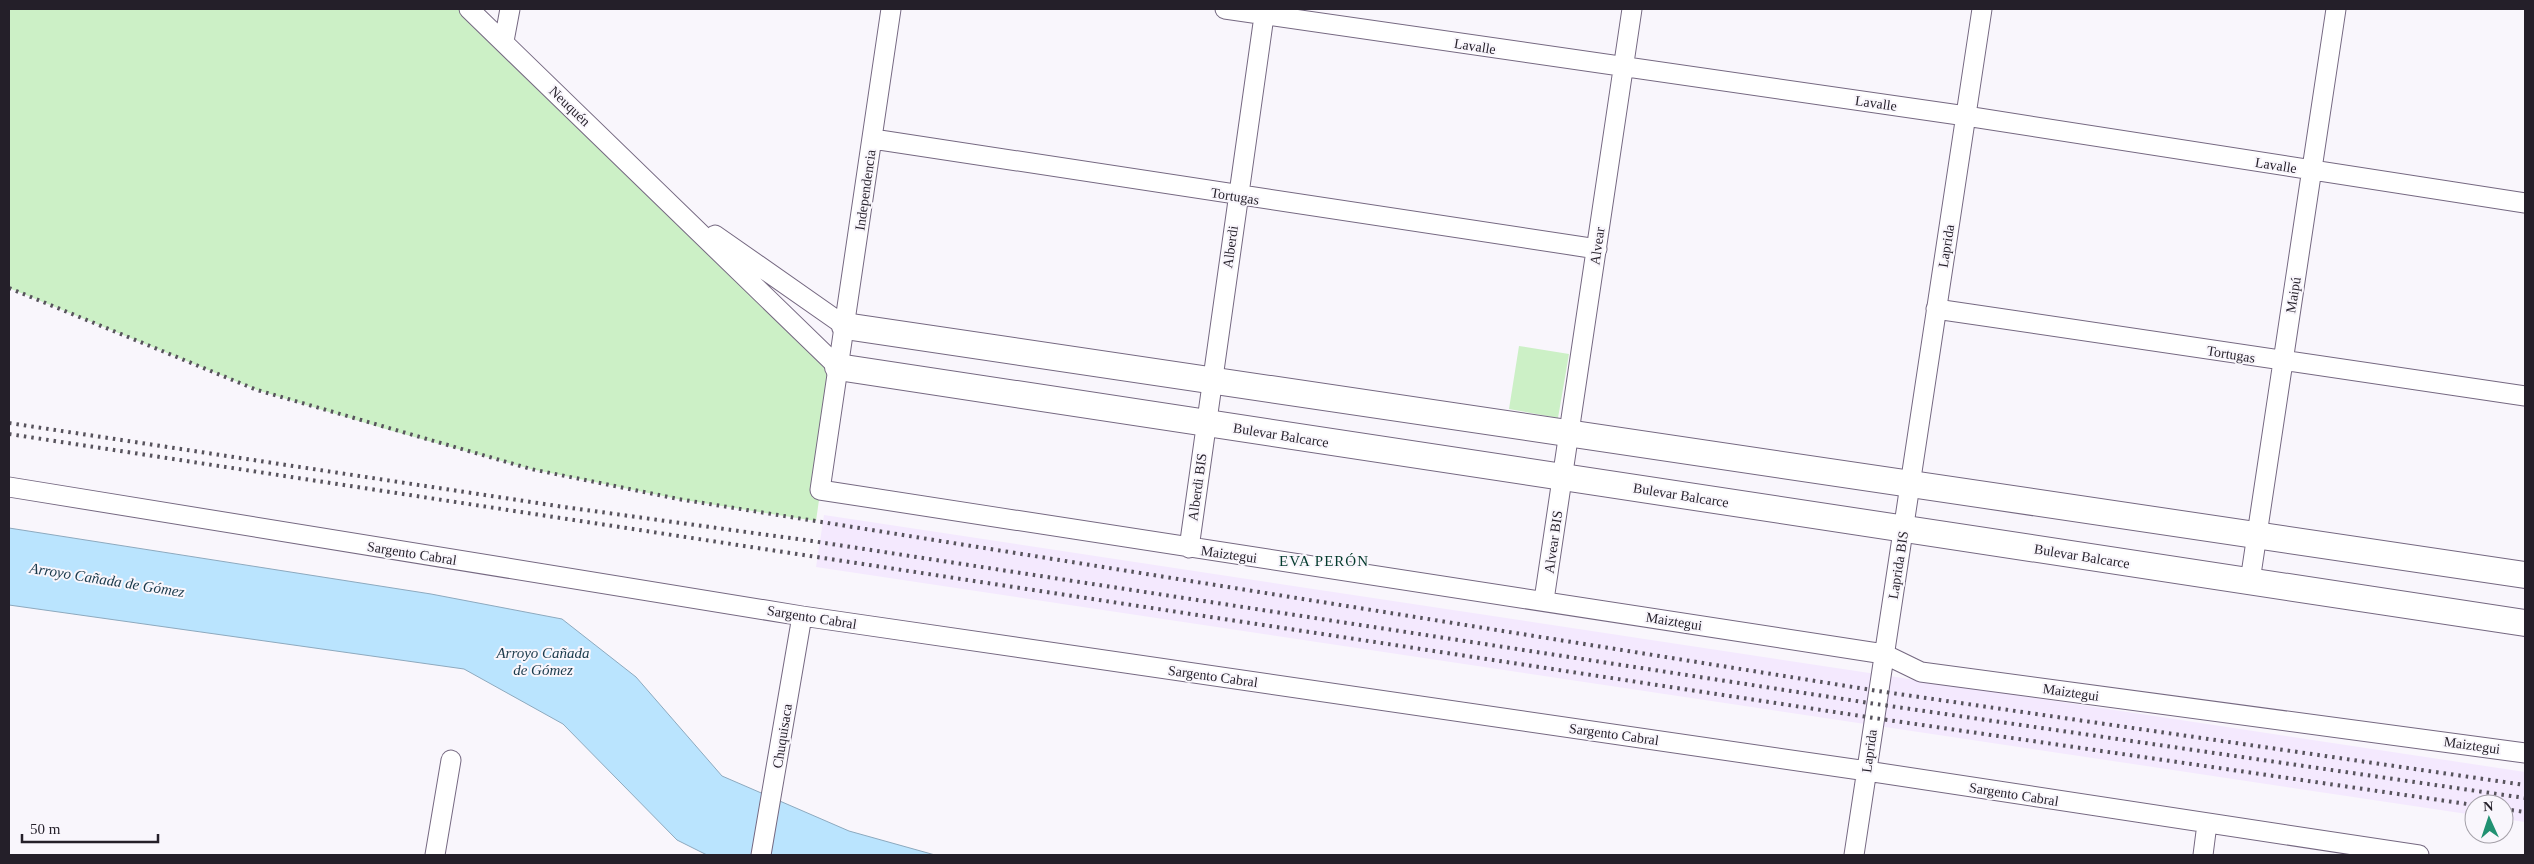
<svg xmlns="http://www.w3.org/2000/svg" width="2534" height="864" viewBox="0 0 2534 864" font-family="Georgia,serif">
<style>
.built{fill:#f4e9fe}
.green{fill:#ccf0c6}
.water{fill:#bae4fe;stroke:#8da9be}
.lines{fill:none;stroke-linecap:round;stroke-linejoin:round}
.street-casing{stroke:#756881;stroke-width:21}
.secondary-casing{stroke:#756881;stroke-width:28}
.street{stroke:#fff;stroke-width:19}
.secondary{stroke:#fff;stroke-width:26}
.rail{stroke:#57535c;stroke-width:4;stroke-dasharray:2.5 5;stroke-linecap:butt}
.labels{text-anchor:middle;stroke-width:4;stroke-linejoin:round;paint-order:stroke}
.street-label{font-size:14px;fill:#241f29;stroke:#f9f6fc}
.neighbourhood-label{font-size:15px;letter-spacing:1px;fill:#033a2c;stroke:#f9f6fc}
.water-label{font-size:15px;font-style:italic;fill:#19394b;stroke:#f9f6fc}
</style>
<rect width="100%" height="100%" fill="#f9f6fc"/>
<!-- built -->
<path class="built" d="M824 515 2525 772V822L2504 819V804H2474V815L816 567Z"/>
<!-- green -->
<path class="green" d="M9 9H469L838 367 816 521 678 499 531 469 389 430 257 390 9 288Z
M1519 346 1569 354 1558 418 1509 409Z"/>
<!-- water -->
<path class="water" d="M9 528 431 594 562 619 636 677 722 776 849 831 935 855H707L677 840 563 724 464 669 9 605Z"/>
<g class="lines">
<defs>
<path id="street" d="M469 9 838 367
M891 9 820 490 1884 654 1921 672 2525 753
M1225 9 1966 116 2525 203
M504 41 510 9
M873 139 1597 249
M715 235 845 326
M1936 309 2525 396
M9 487 802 616 1867 771 2419 855
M1189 548 1265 9
M2250 581 2336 9
M1544 600 1632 9
M435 855 451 760
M761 855 802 616
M1854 855 1982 9
M2203 855 2207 824"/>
<path id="secondary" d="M845 326 2525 575
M838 367 2525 623"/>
</defs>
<!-- street casing -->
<use href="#street" class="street-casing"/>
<!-- secondary casing -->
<use href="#secondary" class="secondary-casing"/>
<!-- street -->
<use href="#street" class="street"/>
<!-- secondary -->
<use href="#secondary" class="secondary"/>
<!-- rail -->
<path class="rail" d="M9 288 257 390 531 469 678 499 1878 691 2525 785
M9 423 564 507 812 541 1876 704 2525 798
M9 434 1874 718 2474 805
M2504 809 2525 812"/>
</g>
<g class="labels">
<!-- street labels -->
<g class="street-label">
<text transform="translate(1475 46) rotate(9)" y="5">Lavalle</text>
<text transform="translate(1876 103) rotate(8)" y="5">Lavalle</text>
<text transform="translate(570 106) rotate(44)" y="5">Neuquén</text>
<text transform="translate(2276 165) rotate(9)" y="5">Lavalle</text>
<text transform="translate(865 190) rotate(-82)" y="5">Independencia</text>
<text transform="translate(1235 196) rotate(9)" y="5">Tortugas</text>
<text transform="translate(1597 246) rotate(-82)" y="5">Alvear</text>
<text transform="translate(1946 246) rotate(-81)" y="5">Laprida</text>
<text transform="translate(1230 247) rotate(-82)" y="5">Alberdi</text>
<text transform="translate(2293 295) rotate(-81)" y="5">Maipú</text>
<text transform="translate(2231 354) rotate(9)" y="5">Tortugas</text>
<text transform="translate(1281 435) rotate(9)" y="5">Bulevar Balcarce</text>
<text transform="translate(1197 487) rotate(-82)" y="5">Alberdi BIS</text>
<text transform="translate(1681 495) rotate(9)" y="5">Bulevar Balcarce</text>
<text transform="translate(1553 542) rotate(-82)" y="5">Alvear BIS</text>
<text transform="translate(412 553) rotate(9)" y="5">Sargento Cabral</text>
<text transform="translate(1229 554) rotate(8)" y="5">Maiztegui</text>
<text transform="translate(2082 556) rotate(9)" y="5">Bulevar Balcarce</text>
<text transform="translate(1898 565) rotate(-81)" y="5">Laprida BIS</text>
<text transform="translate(812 617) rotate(9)" y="5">Sargento Cabral</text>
<text transform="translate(1674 621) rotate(9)" y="5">Maiztegui</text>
<text transform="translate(1213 676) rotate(8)" y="5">Sargento Cabral</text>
<text transform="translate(2071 692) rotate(8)" y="5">Maiztegui</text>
<text transform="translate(1614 734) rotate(8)" y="5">Sargento Cabral</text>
<text transform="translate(782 736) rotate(-81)" y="5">Chuquisaca</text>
<text transform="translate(2472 745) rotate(8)" y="5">Maiztegui</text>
<text transform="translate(1869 751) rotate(-82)" y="5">Laprida</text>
<text transform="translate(2014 794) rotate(9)" y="5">Sargento Cabral</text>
</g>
<!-- neighbourhood labels -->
<g class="neighbourhood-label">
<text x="1324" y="566">EVA PERÓN</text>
</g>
<!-- water labels -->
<g class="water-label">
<text transform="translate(107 580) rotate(9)" y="5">Arroyo Cañada de Gómez</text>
<text x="543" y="658">Arroyo Cañada<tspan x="543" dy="17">de Gómez</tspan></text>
</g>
</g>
<!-- border -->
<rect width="2534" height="864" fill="none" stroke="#241f29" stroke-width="20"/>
<!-- north arrow -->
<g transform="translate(2489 819) rotate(357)"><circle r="24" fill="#f9f6fc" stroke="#a4a0a8"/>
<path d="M0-4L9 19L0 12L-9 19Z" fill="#219172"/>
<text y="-8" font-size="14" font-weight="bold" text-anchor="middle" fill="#241f29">N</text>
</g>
<!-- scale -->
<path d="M22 834v8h136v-8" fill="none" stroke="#241f29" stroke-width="2.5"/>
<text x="30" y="834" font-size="15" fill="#241f29" stroke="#f9f6fc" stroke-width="4" paint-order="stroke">50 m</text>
</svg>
